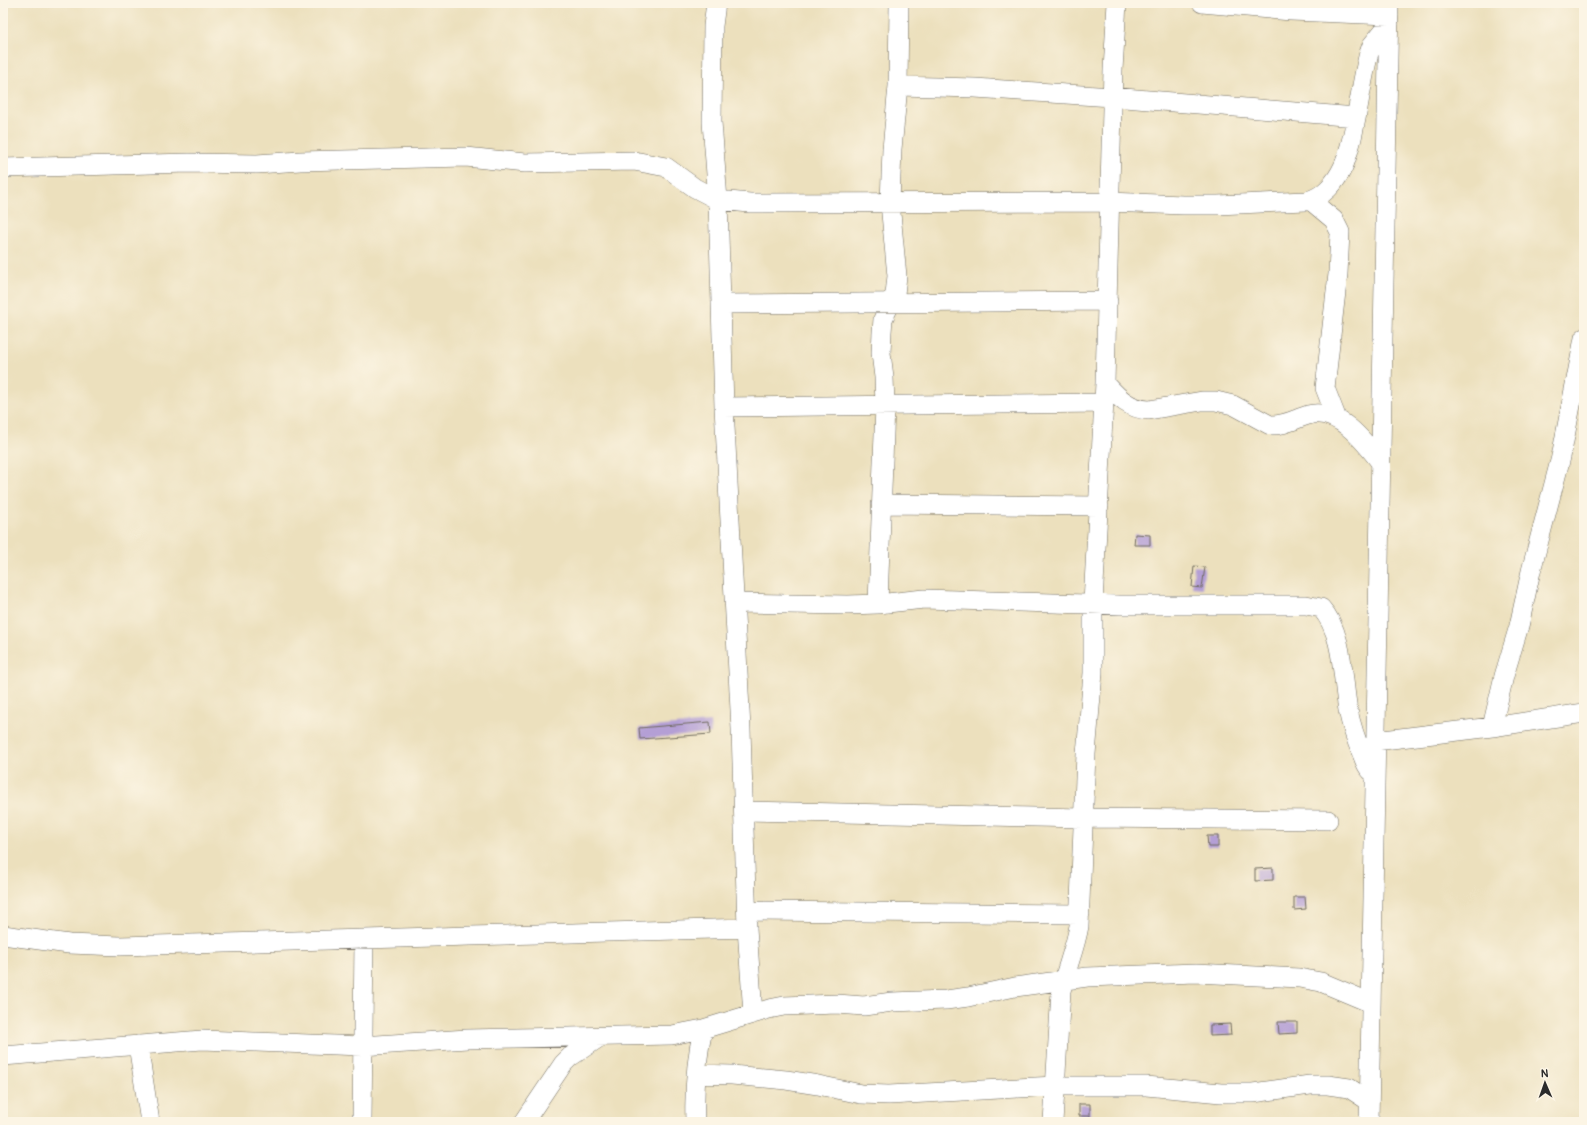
<svg xmlns="http://www.w3.org/2000/svg" width="1587" height="1125" viewBox="0 0 1587 1125" font-family="Pangolin,sans-serif">
<style>
.building{fill:#b49fd5}
.lines{fill:none;stroke-linecap:round;stroke-linejoin:round}
.minor-casing{stroke:#6f6a5e;stroke-width:20}
.minor{stroke:#fff;stroke-width:19}
</style>
<rect width="100%" height="100%" fill="#fcf5e5"/>
<filter id="ink" filterUnits="userSpaceOnUse"><feTurbulence type="fractalNoise" baseFrequency=".025" numOctaves="2"/><feDisplacementMap in="SourceGraphic" scale="8" xChannelSelector="R" yChannelSelector="G"/><feConvolveMatrix kernelMatrix="1 2 1 2 8 2 1 2 1" color-interpolation-filters="sRGB"/></filter>
<filter id="wash" filterUnits="userSpaceOnUse"><feTurbulence type="fractalNoise" baseFrequency=".012" numOctaves="4" result="noise"/><feDisplacementMap in="SourceGraphic" scale="16" xChannelSelector="R" yChannelSelector="G"/><feGaussianBlur stdDeviation="0.9" result="paint"/><feColorMatrix in="noise" values="0 0 0 0 0 0 0 0 0 0 0 0 0 0 0 0 0 1.4 0 .05"/><feComposite in="paint" operator="in"/></filter>
<g filter="url(#wash)">
<rect width="100%" height="100%" fill="#ece0bd"/>
<g id="blocks">
<!-- building -->
<path class="building" d="M1135 534 1150 535V545H1134Z
M1194 566 1205 567 1202 588 1192 587Z
M710 722 711 734 640 739 639 728Z
M1207 836H1218V847H1208Z
M1273 868V880L1255 881V869Z
M1294 897H1305L1306 909 1294 910Z
M1278 1022H1297V1033L1279 1034Z
M1230 1024 1231 1035 1210 1036V1025Z
M1079 1104H1090V1116H1079Z"/>
</g>
</g>
<g filter="url(#ink)">
<use href="#blocks" fill-opacity="0" stroke="#6f6a5e" stroke-width="1"/>
<g class="lines">
<defs>
<path id="minor" d="M716 3 713 26 712 122 718 200 724 407 741 729 747 928 753 1014
M1202 3 1291 11 1389 15
M898 86 975 88 1112 97 1356 117
M3 168 189 163 257 164 300 161 466 157 525 163 634 161 666 167 695 188 718 200 750 203 1109 202 1183 205H1218L1306 201C1323 198 1336 182 1343 167 1346 161 1348 153 1350 146 1358 116 1361 83 1369 53L1372 45 1389 24
M1310 200 1334 220 1340 232 1338 274 1325 388 1337 419
M721 304 1108 301
M1105 383C1118 397 1128 409 1149 410L1202 401H1216L1233 405 1270 425C1284 426 1295 419 1308 415 1338 407 1365 442 1381 463
M724 407 1104 403
M881 504 1099 506
M734 603 848 605 878 604 924 599 1120 605H1306L1321 608C1344 633 1342 678 1348 710 1351 725 1356 740 1362 754 1365 762 1368 770 1375 774
M878 604 885 405 884 377 881 353 882 332 883 319 895 294 897 276 890 203 892 149 898 86 899 3
M1492 727 1504 676 1519 626 1531 571 1561 457 1584 338
M1375 741 1492 727 1584 713
M744 811 1083 818 1328 820
M747 911 1080 914
M3 935 69 944 120 946 747 928
M138 1045 150 1122
M3 1056 202 1040 362 1046 467 1039 672 1035 703 1029 769 1009 784 1006 837 1004 864 1006 892 1002 946 1000 968 997 1015 987 1087 977 1196 973 1299 978 1321 982 1371 1003
M696 1074 732 1075 786 1080 818 1085 861 1094 889 1095 1055 1086H1146L1221 1093H1253L1310 1085H1328L1349 1088 1369 1101
M362 1122 364 940
M524 1122 563 1064 570 1057 600 1037
M695 1122C694 1091 696 1060 703 1029
M1053 1122 1061 991C1066 969 1075 949 1079 926L1086 754 1093 673V603L1105 383 1113 70 1117 3
M1369 1122 1389 3"/>
</defs>
<!-- minor casing -->
<use href="#minor" class="minor-casing"/>
<!-- minor -->
<use href="#minor" class="minor"/>
</g>
</g>
<!-- margin -->
<rect width="1587" height="1125" fill="none" stroke="#fcf5e5" stroke-width="16"/>
<!-- north arrow -->
<g transform="translate(1545 1083) rotate(358)" stroke="#fcf5e5" stroke-width="3" paint-order="stroke">
<path d="M0-3L7 15L0 10L-7 15Z" fill="#2b2b2b"/>
<text y="-6" font-size="11" font-weight="bold" text-anchor="middle" fill="#2b2b2b">N</text>
</g>
</svg>
